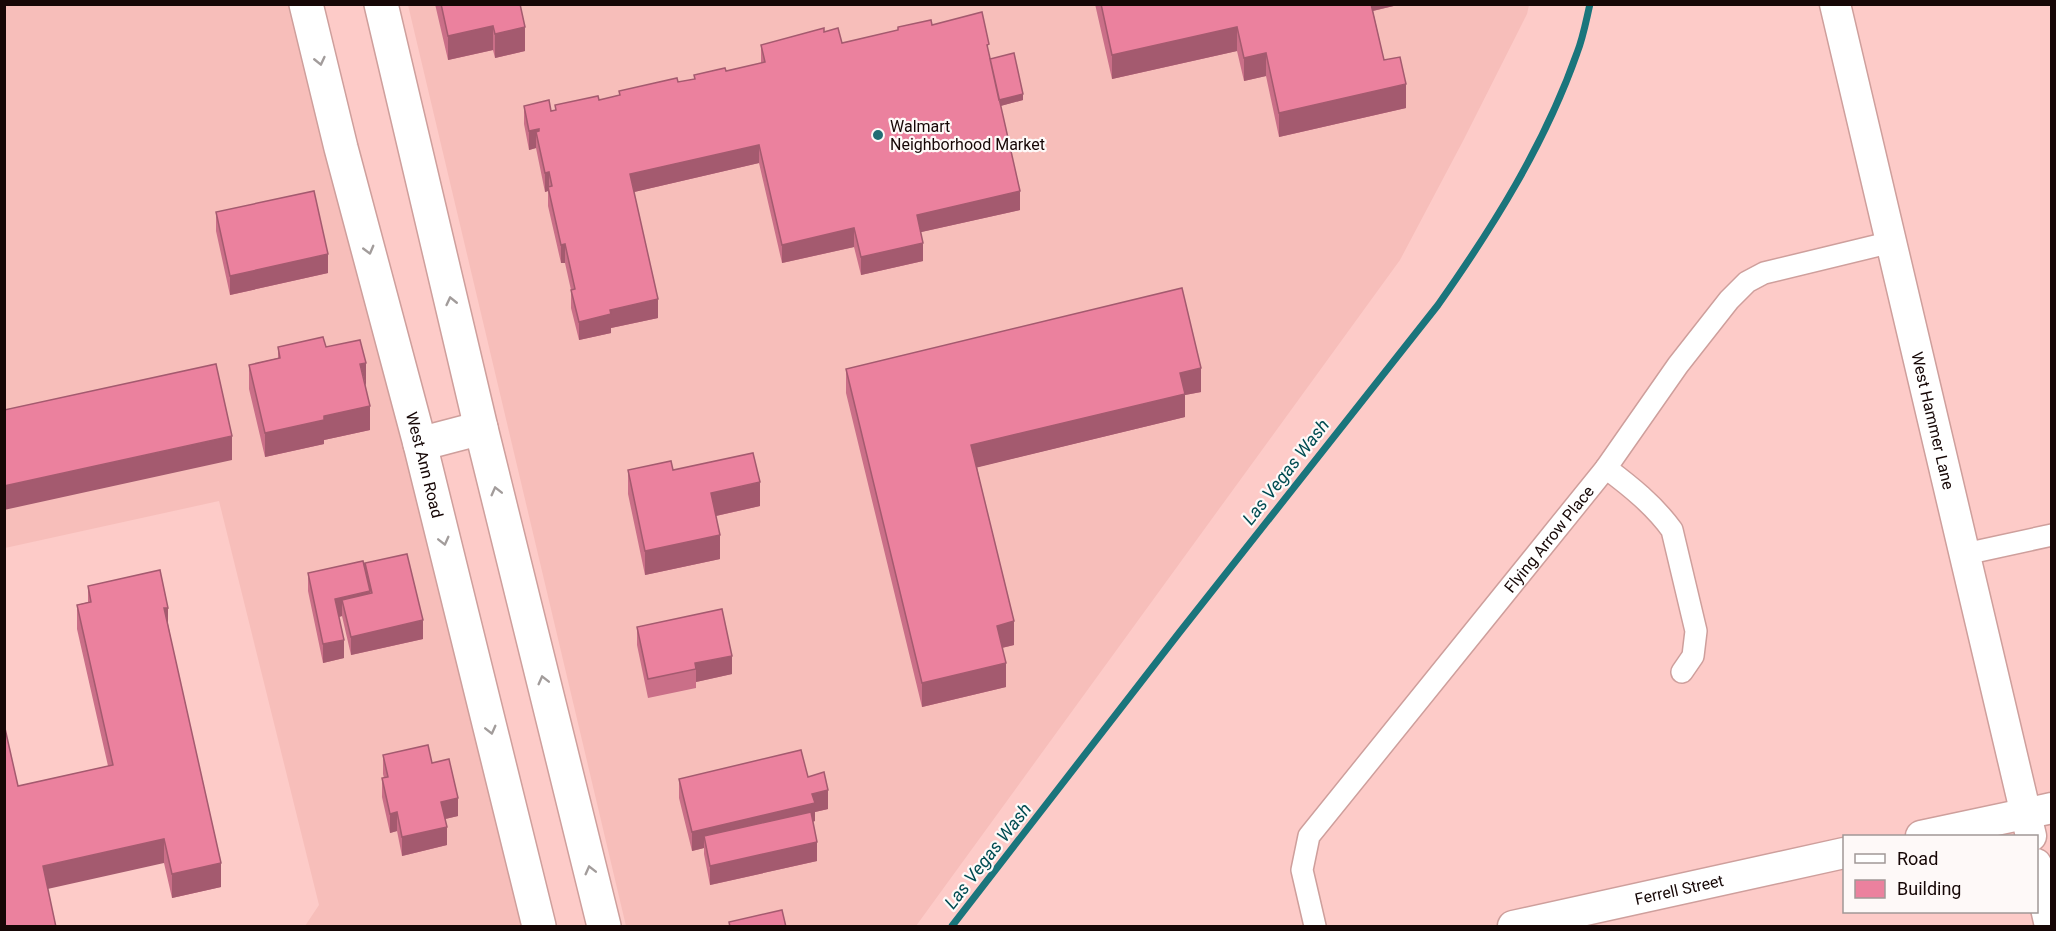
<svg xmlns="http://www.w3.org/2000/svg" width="2056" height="931" viewBox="0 0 2056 931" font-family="Roboto,sans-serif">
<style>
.built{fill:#f7beba}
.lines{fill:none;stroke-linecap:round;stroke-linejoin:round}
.stream{stroke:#1a757c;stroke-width:7}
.street-casing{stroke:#ce9f9c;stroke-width:24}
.secondary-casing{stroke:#ce9f9c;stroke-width:33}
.primary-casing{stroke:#ce9f9c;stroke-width:36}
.street{stroke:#fff;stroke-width:21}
.secondary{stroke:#fff;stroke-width:30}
.primary{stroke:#fff;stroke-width:33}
.wall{fill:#ca6f88}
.shaded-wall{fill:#a45a6f}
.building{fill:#eb819e;stroke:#a45a6f;stroke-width:1.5}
.oneway{stroke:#a29c9b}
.poi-dot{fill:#226d74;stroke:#fef9f8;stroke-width:2}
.labels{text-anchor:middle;stroke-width:4.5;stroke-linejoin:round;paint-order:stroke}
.poi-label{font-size:16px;fill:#160706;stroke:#fef9f8;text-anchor:start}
.street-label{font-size:16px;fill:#160706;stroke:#fef9f8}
.water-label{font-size:18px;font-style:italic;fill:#004c52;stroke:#fef9f8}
</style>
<rect width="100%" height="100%" fill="#fdcbc8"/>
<!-- built -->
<path class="built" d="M4 5H295L522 926H305L319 905 219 501 5 548Z
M408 5H1529L1527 14 1463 141 1400 260 916 926H626Z"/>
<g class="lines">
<!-- stream -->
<path class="stream" d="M952 926 1179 633 1438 305C1493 227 1545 144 1577 53 1583 38 1586 21 1590 4"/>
<defs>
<g id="street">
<path d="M1606 468C1630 486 1654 505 1672 530L1696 631 1693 656 1682 672"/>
<path d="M1965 554 2052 535"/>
<path id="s1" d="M1315 926 1302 870 1309 836 1606 468 1678 365 1729 300 1747 282 1764 273 1892 242"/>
</g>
<g id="secondary">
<path id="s2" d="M1835 4 2031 836"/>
<path d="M1921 836 2052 808"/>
<path d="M2036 864 2050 926"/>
<path id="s3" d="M1513 926 1844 853"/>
</g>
<g id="primary">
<path id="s4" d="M306 4 341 148 420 444 539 926"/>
<path d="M381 4 481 428 604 926"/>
<path d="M420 444 481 428"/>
</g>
</defs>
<!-- street casing -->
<use href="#street" class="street-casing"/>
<!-- secondary casing -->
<use href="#secondary" class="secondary-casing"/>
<!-- primary casing -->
<use href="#primary" class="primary-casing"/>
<!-- street -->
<use href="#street" class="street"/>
<!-- secondary -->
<use href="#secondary" class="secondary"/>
<!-- primary -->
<use href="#primary" class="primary"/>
</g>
<!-- wall -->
<path class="wall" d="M435 4H520L525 51 495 58 493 50 448 60Z
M1095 4H1402L1373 11 1384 60 1406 108 1279 137 1266 76 1244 81 1237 51 1112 79Z
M932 25 989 57 990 59 1023 100 1000 106 1020 210 921 232 923 261 861 275 854 247 782 263 759 163 634 192 658 318 611 328V333L579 340 571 308V290L565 263H561L548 206V191L545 192 536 148 529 150 524 124V106L551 111 555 110V105L599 100 619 96V91L678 82 694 79V75L726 71 761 63V45L824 32 842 43 898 30V27Z
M216 212 328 273 230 295 216 231Z
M278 347H326L365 387 370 430 324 440V444L265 457 249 389V365L278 358Z
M846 369 1201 392 1185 395V417L977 467 1014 645 1002 648 1006 687 922 707 846 393Z
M628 470H673L760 506 716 516 720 559 645 575 628 494Z
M365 563 423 639 351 655 342 616 339 617 344 658 323 663 308 591V573L365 571Z
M88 586 168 624 221 887 172 898 164 863 18 786 108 766 77 629V605L88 602Z
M637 627 732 674 696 682V688L648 698 637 645Z
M383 755 432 763 458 816 445 819 447 845 402 856 397 831 390 833 382 797V778H384L383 774Z
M808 777 828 809 815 812V821L813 822 817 861 710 885 704 854V848L692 851 679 798V779Z"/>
<!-- shaded-wall -->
<path class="shaded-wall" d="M1368 4H1402L1368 12Z
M493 26V50L448 60V36Z
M525 27V51L495 58V34Z
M1237 27V51L1112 79V55Z
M1266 53V76L1244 81V58Z
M1406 84V108L1279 137V113Z
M1023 94V100L997 107V100Z
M539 129V142L536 132V148L529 150V131Z
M759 145V163L630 193V174Z
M549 172V191L548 187V191L545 192V173Z
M1020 191V210L917 233V215Z
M854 228V247L782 263V245Z
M923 243V261L861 275V257Z
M565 244V263H561V245Z
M328 254V273L230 295V276Z
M658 299V318L611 328V333L579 340V322L610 310Z
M366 363V387L360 364Z
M1201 368V392L1185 395V417L971 469V445L1180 373Z
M370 406V430L324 440V444L265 457V433L324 416Z
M232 436V460L4 510V486Z
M760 482V506L711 517V493Z
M720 535V559L645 575V551Z
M370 591V610L342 600V616L335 618V599Z
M164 608H168V632Z
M423 620V639L351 655V637Z
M1014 621V645L997 649V626Z
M344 640V658L323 663V644Z
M732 656V674L696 682V669L695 663Z
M1006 663V687L922 707V683Z
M828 790V809L815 812V821L706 847 704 836V848L692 851V832L812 794Z
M458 798V816L441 820V802Z
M397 812V831L390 833V814Z
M447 827V845L402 856V837Z
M164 839V863L43 890V866Z
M817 842V861L710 885V866Z
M221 863V887L172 898V874Z"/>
<!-- building -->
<path class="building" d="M441 4H520L525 27 495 34 493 26 448 36Z
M1101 4H1371L1384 60 1400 57 1406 84 1279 113 1266 53 1244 58 1237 27 1112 55Z
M982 12 989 44 987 45 1020 191 917 215 923 243 861 257 854 228 782 245 759 145 630 174 658 299 610 310 611 314 579 322 571 290 575 289 565 244 561 245 548 187 552 186 549 172 545 173 536 132 539 131V129L529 131 524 106 549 100 551 111 556 110 555 105 598 96 599 100 620 95 619 91 677 78 678 82 695 79 694 75 725 68 726 71 765 62 761 45 824 28V32L838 28 842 43 898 30V27L931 20 932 25Z
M1014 53 1023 94 999 100 990 59Z
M314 191 328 254 230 276 216 212Z
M1182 288 1201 368 1180 373 1185 394 971 445 1014 621 997 626 1006 663 922 683 846 369Z
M323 337 326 347 360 340 366 363 360 364 370 406 324 416V420L265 433 249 365 280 358 278 347Z
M216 364 232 436 4 486V410Z
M753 453 760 482 711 493 720 535 645 551 628 470 671 461 673 470Z
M407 554 423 620 351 637 342 600 372 593 365 563Z
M363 561 370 591 335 599 344 640 323 644 308 573Z
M160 570 168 608H164L221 863 172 874 164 839 43 866 56 927H4V724L18 786 113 765 77 605 91 602 88 586Z
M722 609 732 656 695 663 696 669 648 679 637 627Z
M428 745 432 763 449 759 458 798 441 802 447 827 402 837 397 812 390 814 382 778 388 777 383 755Z
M801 750 808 777 824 772 828 790 812 794 815 803 692 832 679 779Z
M811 812 817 842 710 866 704 836Z
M782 910 786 927H730L729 922Z"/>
<!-- one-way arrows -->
<defs><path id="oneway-chevron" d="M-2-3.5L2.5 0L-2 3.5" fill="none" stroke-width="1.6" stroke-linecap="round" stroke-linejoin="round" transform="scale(1.5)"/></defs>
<g class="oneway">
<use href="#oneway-chevron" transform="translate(320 61) rotate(77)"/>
<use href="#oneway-chevron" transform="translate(369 250) rotate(75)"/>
<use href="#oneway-chevron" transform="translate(451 301) rotate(-103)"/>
<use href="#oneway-chevron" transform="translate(496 491) rotate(-104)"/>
<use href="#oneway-chevron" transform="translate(444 541) rotate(76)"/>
<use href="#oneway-chevron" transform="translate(543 680) rotate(-104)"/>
<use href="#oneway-chevron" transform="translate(491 730) rotate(76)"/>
<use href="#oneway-chevron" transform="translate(590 870) rotate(-104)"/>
</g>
<!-- markers -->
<circle class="poi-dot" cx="878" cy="135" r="6"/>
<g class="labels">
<!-- poi labels -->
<g class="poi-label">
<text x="890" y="132">Walmart<tspan x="890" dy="18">Neighborhood Market</tspan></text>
</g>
<!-- street labels -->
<g class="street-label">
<text dy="6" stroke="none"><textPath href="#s2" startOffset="428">West Hammer Lane</textPath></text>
<text dy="6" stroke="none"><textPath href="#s4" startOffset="476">West Ann Road</textPath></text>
<text dy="6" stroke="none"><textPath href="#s1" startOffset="474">Flying Arrow Place</textPath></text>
<text dy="6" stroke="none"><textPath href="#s3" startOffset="170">Ferrell Street</textPath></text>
</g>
<!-- water labels -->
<g class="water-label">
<text transform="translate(1286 472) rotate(-52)" y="6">Las Vegas Wash</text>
<text transform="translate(988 856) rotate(-52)" y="6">Las Vegas Wash</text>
</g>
</g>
<!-- border -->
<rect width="2056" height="931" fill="none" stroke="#160706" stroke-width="12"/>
<!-- legend -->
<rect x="1843" y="835" width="195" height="78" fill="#fef9f8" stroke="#a19897" stroke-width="1.5"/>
<rect x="1855" y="854" width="30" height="9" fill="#ffffff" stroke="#a19897" stroke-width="1.5"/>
<text x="1897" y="865" font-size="18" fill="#160706">Road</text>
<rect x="1855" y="880" width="30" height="18" fill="#eb819e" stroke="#a19897" stroke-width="1.5"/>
<text x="1897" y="895" font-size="18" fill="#160706">Building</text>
</svg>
